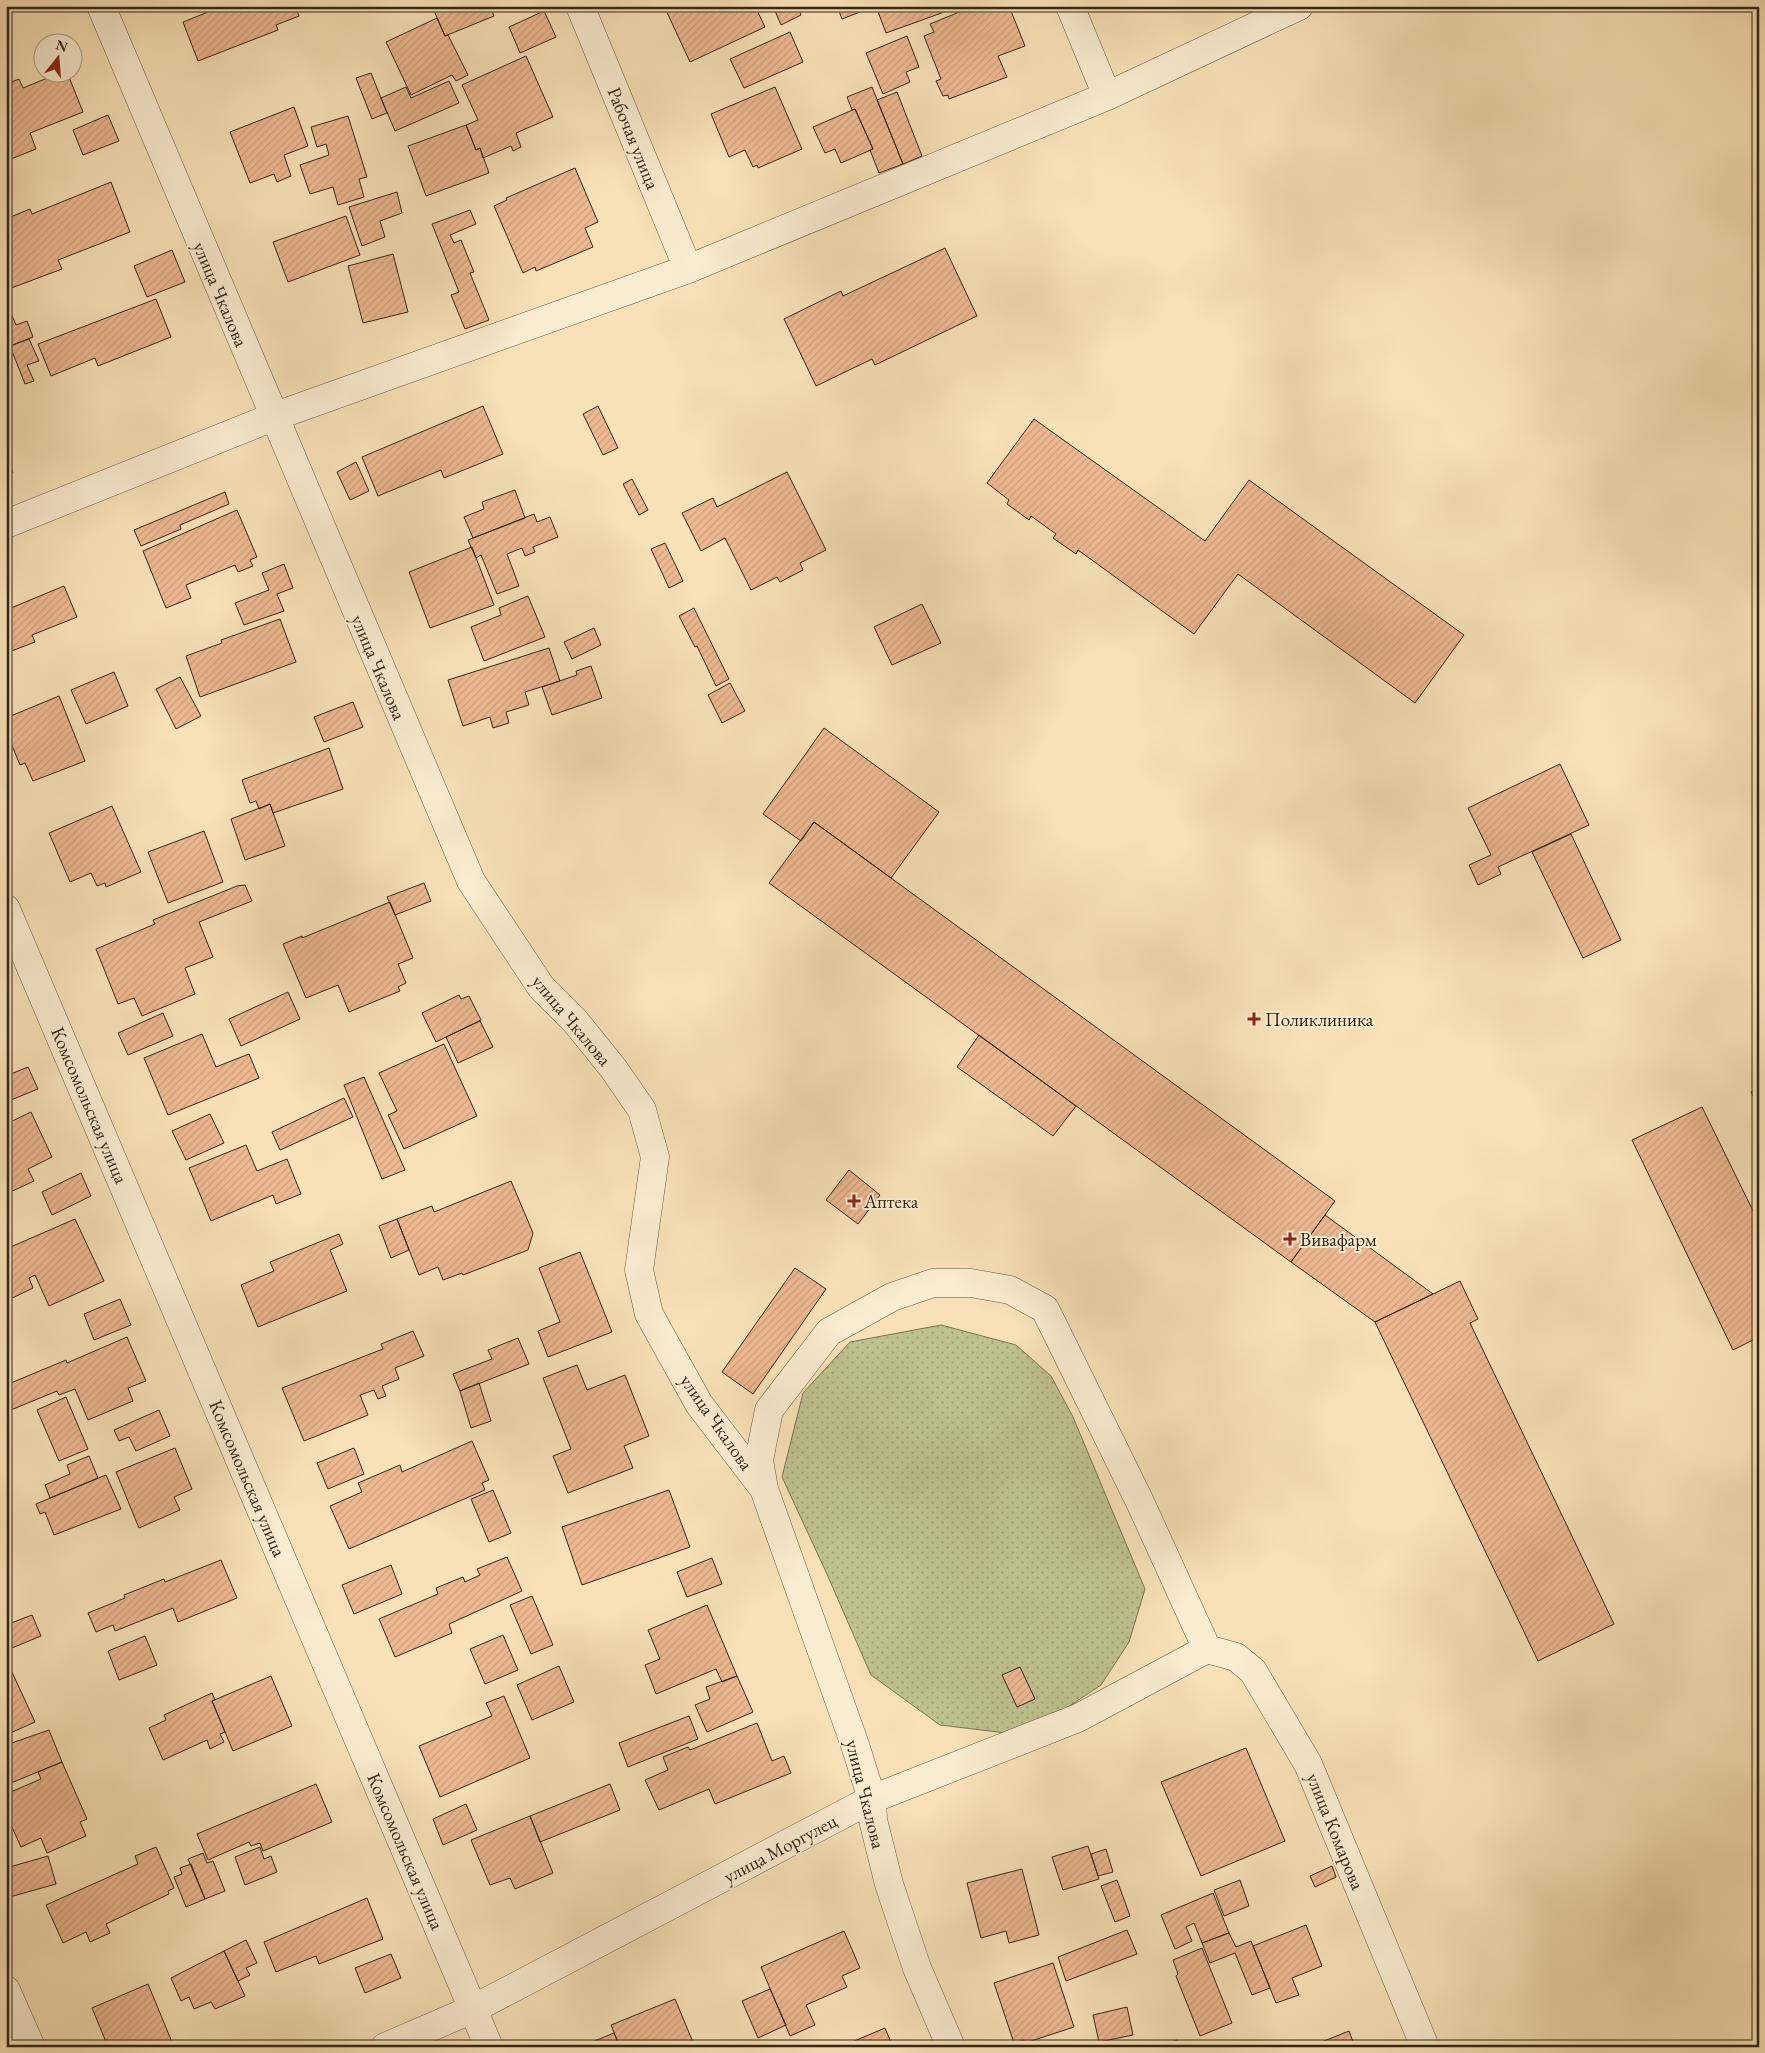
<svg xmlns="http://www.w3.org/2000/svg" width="1765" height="2053" viewBox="0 0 1765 2053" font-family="'EB Garamond',serif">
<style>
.grass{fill:url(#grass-dots);stroke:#787453}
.building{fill:url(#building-hatch);stroke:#332618}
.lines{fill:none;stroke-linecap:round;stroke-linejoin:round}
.minor-casing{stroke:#645540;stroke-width:29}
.minor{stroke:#faecd0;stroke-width:28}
.poi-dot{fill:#8f2418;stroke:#faecd0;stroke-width:2}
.labels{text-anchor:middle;stroke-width:4;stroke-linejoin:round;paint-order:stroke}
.street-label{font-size:19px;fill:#332618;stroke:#faecd0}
.poi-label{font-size:19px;fill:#332618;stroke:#faecd0;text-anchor:start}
</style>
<defs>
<pattern id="grass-dots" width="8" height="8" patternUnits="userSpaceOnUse" patternTransform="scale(1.25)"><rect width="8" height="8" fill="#bec28e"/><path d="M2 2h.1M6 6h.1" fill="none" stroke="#9b9d73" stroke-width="1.8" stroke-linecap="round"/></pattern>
<pattern id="building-hatch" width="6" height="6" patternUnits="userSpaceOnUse" patternTransform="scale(1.25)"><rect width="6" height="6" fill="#eeb992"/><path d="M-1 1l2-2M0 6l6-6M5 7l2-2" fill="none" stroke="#cd9f7d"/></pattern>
</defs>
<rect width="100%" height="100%" fill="#f8e1b7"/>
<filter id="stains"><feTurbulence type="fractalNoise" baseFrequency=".004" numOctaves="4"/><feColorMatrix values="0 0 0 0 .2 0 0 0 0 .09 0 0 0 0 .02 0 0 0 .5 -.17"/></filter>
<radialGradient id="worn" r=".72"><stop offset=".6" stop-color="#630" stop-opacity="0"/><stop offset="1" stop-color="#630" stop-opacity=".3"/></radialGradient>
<!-- grass -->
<path class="grass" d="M941 1325 1016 1345 1051 1376 1073 1417 1145 1589 1129 1642 1101 1685 1068 1707 1006 1733 940 1725 871 1675 826 1572 782 1477 803 1393 850 1342Z"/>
<!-- building -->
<path class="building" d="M223 6H295L299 16 276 25 278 30 198 61 183 22Z
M432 6H490L494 16 445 36Z
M664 6H755L765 27 690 62Z
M773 6H797L801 15 781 25Z
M837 6H857L860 12 842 19Z
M884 6H961L886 33 877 9Z
M974 6H1009L1025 46 998 56 1007 77 949 99 948 95 943 96 936 81 941 79 924 36 934 32 930 24Z
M544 11 556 37 520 53 509 27Z
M437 18 445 36 448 35 468 75 456 81 452 75 411 95 386 42Z
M790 32 803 62 744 88 730 59Z
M907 36 919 67 906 72 910 82 883 94 866 53Z
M526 56 553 117 516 133 521 147 513 151 511 146 483 158 480 148 476 150 466 125 478 120 462 85Z
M62 72H67L83 112 30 133 36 149 6 161V84L19 79 23 88Z
M371 73 387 113 372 119 356 78Z
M449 81 459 103 395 131 381 98 406 87 411 98Z
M775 87 802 149 758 168 757 165 753 167 745 150 729 157 711 114Z
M872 87 903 164 879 173 870 150 873 149 855 109 852 110 847 97Z
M897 92 922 156 903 164 877 100Z
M294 107 308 146 284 155 291 176 277 182 274 174 250 183 230 132Z
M855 109 873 149 841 163 835 149 825 153 813 127Z
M108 115 119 141 83 155 73 130Z
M348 116 367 177 359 179 364 197 338 205 333 187 310 194 300 165 329 155 326 144 317 147 311 127Z
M466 125 476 150 480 148 489 173 426 196 408 146Z
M575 168 598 222 585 228 593 247 536 271 535 267 523 273 494 206 507 200 506 198Z
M111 182 130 232 58 260 62 269 6 290V219L30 209 32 214Z
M397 192 402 213 380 221 385 237 362 246 349 207Z
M470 210 476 224 450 235 454 243 461 240 474 272 470 273 489 320 465 329 451 295 459 292 432 224Z
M346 216 360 255 288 282 273 242Z
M945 248 977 316 875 365 872 359 816 386 784 319 841 291 843 296Z
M172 250 185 282 147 297 134 266Z
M393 254 408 312 363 323 348 266Z
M156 299 171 337 98 366 95 358 51 376 38 344Z
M6 301 16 325 27 321 33 337 10 346 6 337Z
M29 339 39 361 27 365 34 381 25 384 10 346Z
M483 406 503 454 444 478 441 470 378 496 362 457Z
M598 406 618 448 603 455 583 414Z
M1034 419 1205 541 1249 480 1464 635 1415 703 1238 574 1194 634 1078 550 1076 554 1053 538 1056 534 1031 516 1029 520 1007 504 1009 500 987 483Z
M6 456 13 473 6 475Z
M356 462 369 491 350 500 337 472Z
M787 472 826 550 800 563 803 570 780 582 777 577 751 590 725 538 701 551 682 513 713 498 717 507Z
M632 479 648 510 639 515 623 484Z
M515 490 525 518 473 538 464 517 484 509 482 502Z
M225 492 229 504 180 525 181 529 141 546 134 530Z
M237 510 257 557 250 560 253 566 238 572 235 565 186 585 191 598 166 608 143 551Z
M534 514 537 522 550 517 558 537 533 547 535 552 525 556 522 548 507 554 519 586 497 594 481 555 476 558 468 540Z
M665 543 683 581 669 588 651 549Z
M472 547 494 605 430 628 409 572Z
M284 564 293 588 277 594 284 611 244 625 235 603 269 590 262 573Z
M64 586 77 617 32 635 35 642 6 653V610Z
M528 596 545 637 484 661 471 627 501 615 499 608Z
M922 604 941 643 892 665 874 627Z
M694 608 729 679 716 686 697 646 695 647 679 616Z
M280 619 296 662 200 697 186 656 222 643 221 640Z
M594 628 601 645 572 659 564 642Z
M549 648 560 681 525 692 529 705 506 712 509 723 493 728 490 717 463 726 448 680Z
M591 666 602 698 552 715 542 687 577 675 576 671Z
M114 672 128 706 86 724 71 690Z
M180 677 201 716 176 729 156 689Z
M730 683 745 711 722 723 708 695Z
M59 696 85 761 33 781 25 763 20 765 6 731V718Z
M353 702 363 727 324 742 314 717Z
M824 728 939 812 891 878 814 822 801 841 763 814Z
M329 748 343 789 273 813 270 804 259 809 256 801 250 803 242 780Z
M1560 764 1589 825 1498 867 1501 874 1478 885 1469 865 1491 855 1468 808Z
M270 804 285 846 245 860 231 819Z
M112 806 141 872 106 887 105 883 97 886 91 873 70 882 49 833Z
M814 822 1335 1201 1291 1262 769 883Z
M204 831 223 882 168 903 148 852Z
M1571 834 1621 940 1583 958 1532 852Z
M424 883 431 901 395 915 387 897Z
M245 885 252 901 199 922 213 957 185 968 195 994 142 1016 134 998 118 1004 96 949 155 924 153 920 237 886Z
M390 902 413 958 398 964 406 983 398 987 400 991 349 1012 338 985 306 998 283 944 302 936V938Z
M288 992 300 1019 241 1046 229 1019Z
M459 995 461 999 469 996 481 1020 436 1042 422 1013Z
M163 1013 173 1036 128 1055 118 1033Z
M480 1021 493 1047 458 1063 446 1037Z
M202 1034 216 1067 249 1054 259 1078 168 1115 144 1058Z
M979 1035 1076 1106 1053 1136 957 1067Z
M444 1044 477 1116 404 1149 388 1115 397 1111 379 1073Z
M28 1067 38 1089 6 1102V1076Z
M364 1077 405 1170 382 1179 344 1085Z
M1759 1088V1107L1751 1092Z
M344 1098 353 1117 280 1150 272 1132Z
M1702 1107 1759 1223V1337L1733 1350 1632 1140Z
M31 1112 52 1157 28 1169 34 1181 6 1194V1124Z
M210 1114 224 1143 186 1160 172 1131Z
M246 1145 257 1171 287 1159 301 1194 276 1204 273 1195 211 1221 189 1168Z
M849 1170 880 1195 858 1224 826 1200Z
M81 1173 91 1196 52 1215 42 1192Z
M511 1181 533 1233 528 1250 463 1275 462 1273 443 1280 438 1267 419 1275 397 1219 432 1206 434 1212Z
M1325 1215 1433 1294 1375 1322 1291 1262Z
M75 1219 104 1281 49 1306 35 1275 29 1278 33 1288 6 1301V1249Z
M397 1219 409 1250 391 1258 379 1226Z
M339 1234 343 1244 330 1250 347 1291 258 1327 241 1285 274 1271 270 1262Z
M580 1252 612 1332 548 1357 538 1331 560 1322 539 1268Z
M795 1268 826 1289 753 1394 722 1372Z
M1460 1281 1478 1319 1470 1323 1614 1624 1538 1661 1375 1322Z
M120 1299 131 1325 94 1340 84 1314Z
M413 1331 424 1356 395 1368 399 1379 382 1386 386 1396 378 1399 374 1390 360 1395 368 1415 304 1441 282 1388 383 1349 381 1344Z
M127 1337 146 1381 128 1388 133 1401 88 1420 75 1389 59 1395 57 1391 6 1412V1385L66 1360 67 1363Z
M518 1338 529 1364 460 1391 453 1374 492 1359 488 1350Z
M577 1365 587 1390 625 1375 649 1436 624 1446 633 1468 568 1493 553 1456 571 1449 543 1378Z
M479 1383 491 1421 471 1428 460 1391Z
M66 1397 88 1449 59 1461 37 1410Z
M159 1410 170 1436 136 1451 129 1437 119 1441 114 1430Z
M472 1441 489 1480 482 1483 485 1490 349 1549 330 1506 362 1492 358 1483 400 1465 402 1472Z
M175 1448 192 1489 174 1497 180 1510 139 1528 116 1472Z
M354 1448 364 1474 328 1489 317 1463Z
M89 1456 98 1478 50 1498 45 1485 70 1474 67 1465Z
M106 1475 121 1509 54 1535 45 1512 40 1514 36 1504Z
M493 1490 511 1533 489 1542 471 1499Z
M669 1490 690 1547 582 1585 562 1527Z
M507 1557 522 1591 449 1624 452 1633 395 1657 379 1619 438 1594 436 1588 463 1577 465 1582 480 1575 477 1569Z
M712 1558 722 1584 687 1597 677 1572Z
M221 1560 237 1598 178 1622 173 1608 115 1631 113 1625 96 1632 88 1613 125 1598 124 1595 164 1579 165 1582Z
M391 1565 402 1594 354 1614 342 1585Z
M532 1596 553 1645 531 1654 510 1605Z
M707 1605 737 1676 722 1682 716 1669 656 1694 645 1665 660 1659 648 1630Z
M32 1615 41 1636 7 1650 6 1625Z
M503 1635 518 1670 485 1684 470 1649Z
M145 1636 157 1665 119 1680 108 1651Z
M6 1659 35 1722 6 1735Z
M559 1666 574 1702 532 1720 517 1685Z
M1020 1667 1035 1699 1017 1707 1002 1675Z
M271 1676 292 1726 233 1751 212 1701Z
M737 1676 753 1712 707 1732 695 1705 710 1699 706 1687Z
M212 1693 215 1700 212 1701 225 1732 220 1734 224 1742 210 1749 207 1740 163 1760 149 1728 166 1720 164 1715Z
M504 1696 530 1758 440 1797 419 1746 492 1716 486 1703Z
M689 1716 698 1739 628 1767 619 1743Z
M757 1723 772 1761 784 1756 791 1773 715 1804 709 1789 659 1810 645 1780 668 1770 663 1757 688 1747 690 1750Z
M49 1730 62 1762 6 1785V1745Z
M1246 1748 1285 1841 1201 1876 1161 1782Z
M62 1762 87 1819 80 1822 86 1836 47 1853 41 1838 21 1847 6 1814V1794L41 1779 38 1772Z
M316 1784 332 1822 263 1851 260 1843 251 1846 249 1842 208 1860 197 1834Z
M610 1784 620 1810 540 1842 530 1816Z
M466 1804 477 1830 443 1845 433 1819Z
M530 1816 553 1873 515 1889 510 1878 490 1885 471 1840Z
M1088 1846 1099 1879 1063 1890 1052 1857Z
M156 1847 174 1888 168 1891 169 1894 106 1924 110 1933 90 1942 86 1932 63 1943 46 1905 138 1864 135 1856Z
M260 1847 264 1859 271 1856 277 1872 245 1885 235 1857Z
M1106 1849 1113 1872 1098 1876 1091 1854Z
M203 1853 207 1863 213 1861 225 1891 205 1899 188 1859Z
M48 1856 56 1884 6 1898V1868Z
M191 1864 205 1899 186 1907 174 1877 182 1874 180 1868Z
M1332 1866 1336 1877 1315 1887 1310 1876Z
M1022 1869 1039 1935 1009 1943 1006 1931 981 1938 967 1883Z
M1117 1880 1130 1916 1115 1922 1101 1886Z
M1240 1880 1249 1906 1224 1916 1214 1890Z
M1213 1893 1229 1933 1202 1943 1194 1923 1186 1927 1192 1941 1175 1949 1161 1915Z
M367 1898 383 1939 319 1964 316 1956 276 1972 264 1942Z
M1306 1925 1322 1966 1292 1978 1299 1995 1276 2003 1253 1946Z
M1127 1930 1137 1954 1066 1981 1058 1957Z
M844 1931 860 1968 842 1976 847 1987 806 2005 815 2025 790 2036 761 1967Z
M1229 1933 1236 1947 1251 1941 1270 1988 1252 1995 1235 1953 1210 1963 1202 1943Z
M246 1940 257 1963 246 1968 250 1975 238 1981 224 1951Z
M1202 1948 1232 2023 1200 2036 1176 1976 1178 1974 1173 1960Z
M224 1951 245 1996 215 2009 211 2002 194 2009 189 1997 181 2001 171 1978Z
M391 1954 401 1978 365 1993 355 1968Z
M1053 1963 1074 2027 1025 2043 1024 2040 1014 2043 994 1983Z
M148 1984 174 2047H108L92 2008Z
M770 1989 786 2025 758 2038 742 2001Z
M675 1999 695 2047H620L611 2025Z
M1127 2007 1133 2035 1099 2042 1093 2015Z
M885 2028 893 2047H840Z
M1349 2031 1355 2047H1309Z
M614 2033 620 2047H580Z
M1177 2040 1179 2047H1154Z"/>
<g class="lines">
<defs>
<path id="minor" d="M101 6 471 881 541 987 575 1021 613 1068 642 1110 655 1157 639 1270 649 1314 699 1404 764 1489 855 1745 872 1799 873 1820 889 1884 917 1968 951 2047
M580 6 688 269
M1070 6 1107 96
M6 524 273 417 688 269 1107 96 1299 6
M6 909 489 2047
M764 1489 759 1460 769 1410 829 1332 892 1297 933 1283H971L1010 1290 1045 1309 1140 1502 1207 1649
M1207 1649 1236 1657 1253 1671 1308 1764 1425 2047
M6 1990 31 2047
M385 2047 473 2009 872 1799 1078 1718 1207 1649"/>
</defs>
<!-- minor casing -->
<use href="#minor" class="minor-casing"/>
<!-- minor -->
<use href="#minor" class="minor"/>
</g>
<!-- markers -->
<g class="poi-dot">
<path d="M1251.5 1011.5h5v5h5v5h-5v5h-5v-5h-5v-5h5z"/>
<path d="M851.5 1193.5h5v5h5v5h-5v5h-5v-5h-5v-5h5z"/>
<path d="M1287.5 1231.5h5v5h5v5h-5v5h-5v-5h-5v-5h5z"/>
</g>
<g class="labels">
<!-- street labels -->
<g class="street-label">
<text transform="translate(634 138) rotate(68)" y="7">Рабочая улица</text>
<text transform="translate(221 294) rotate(67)" y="7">улица Чкалова</text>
<text transform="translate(379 667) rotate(67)" y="7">улица Чкалова</text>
<text transform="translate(572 1020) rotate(50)" y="7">улица Чкалова</text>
<text transform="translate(90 1105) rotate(67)" y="7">Комсомольская улица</text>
<text transform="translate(717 1422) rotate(55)" y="7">улица Чкалова</text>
<text transform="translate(248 1478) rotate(67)" y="7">Комсомольская улица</text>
<text transform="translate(866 1794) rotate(76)" y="7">улица Чкалова</text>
<text transform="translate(1336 1831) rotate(68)" y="7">улица Комарова</text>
<text transform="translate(780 1848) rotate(-28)" y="7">улица Моргулец</text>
<text transform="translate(406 1851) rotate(67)" y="7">Комсомольская улица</text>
</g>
<!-- poi labels -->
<g class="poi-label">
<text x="1265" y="1026">Поликлиника</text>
<text x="864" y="1208">Аптека</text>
<text x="1300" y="1246">Вивафарм</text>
</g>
</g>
<!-- margin -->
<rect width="1765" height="2053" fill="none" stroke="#f8e1b7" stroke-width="25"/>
<rect x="8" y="8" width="1750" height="2038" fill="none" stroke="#332618" stroke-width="2.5"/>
<rect x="12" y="12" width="1740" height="2028" fill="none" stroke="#332618"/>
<!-- north arrow -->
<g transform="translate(58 58) rotate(17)"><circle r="24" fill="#faecd0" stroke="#aa9d86"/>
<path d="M0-4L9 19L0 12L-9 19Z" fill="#8f2418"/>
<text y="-8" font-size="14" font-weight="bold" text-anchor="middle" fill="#332618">N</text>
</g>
<rect width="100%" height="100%" filter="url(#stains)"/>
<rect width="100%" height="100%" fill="url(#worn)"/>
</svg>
